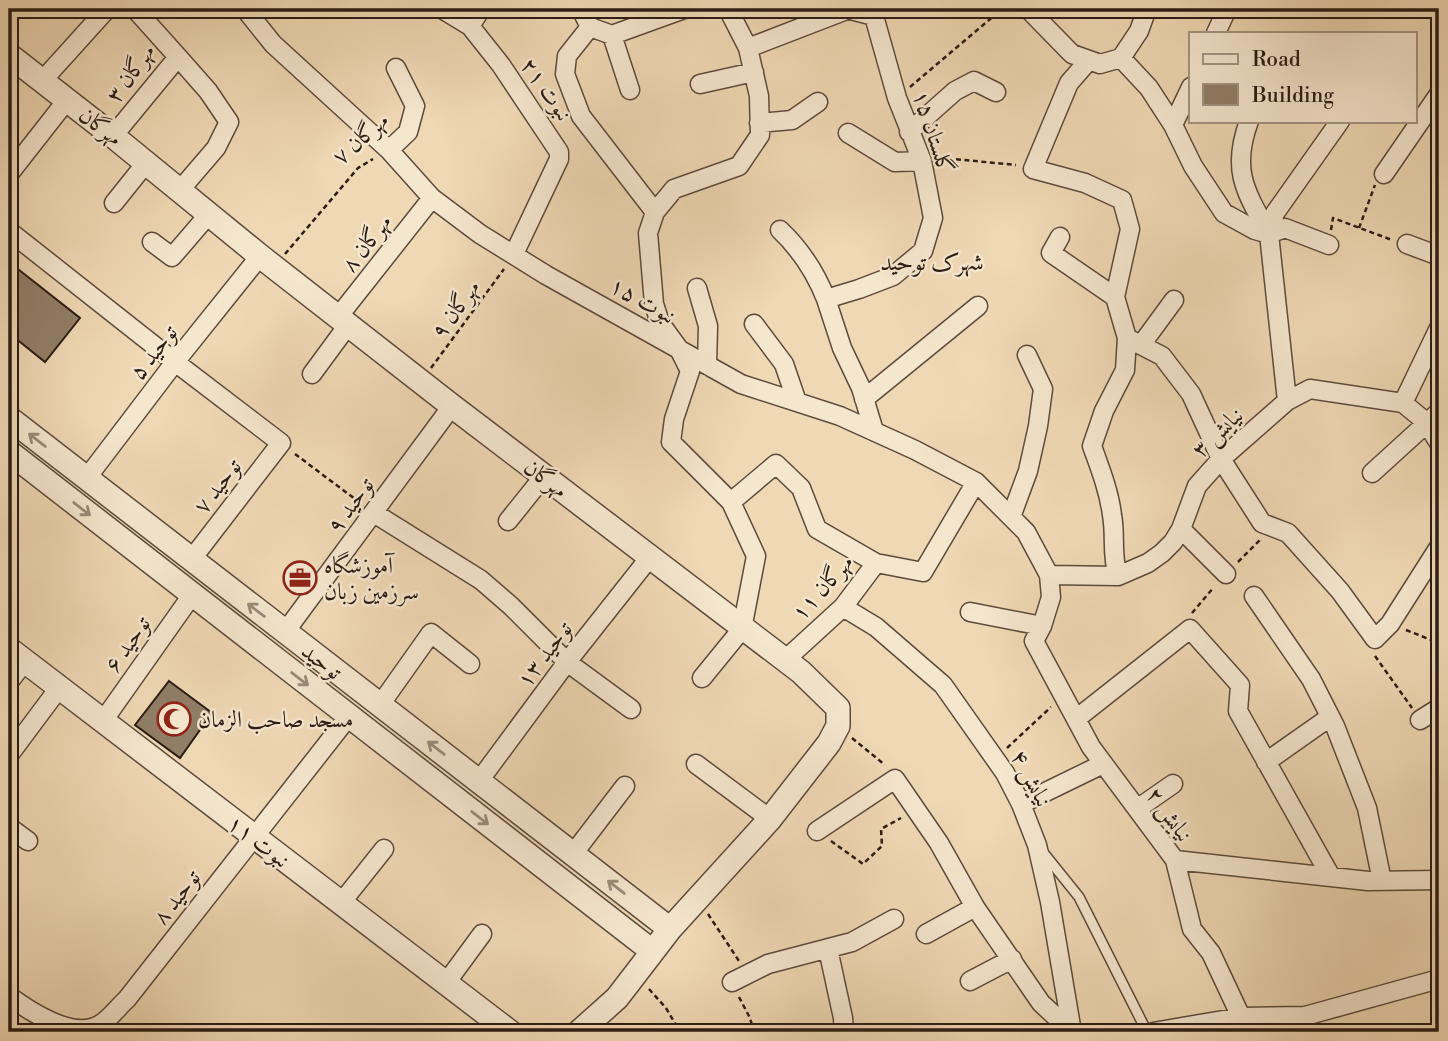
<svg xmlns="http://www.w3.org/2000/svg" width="1448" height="1041" viewBox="0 0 1448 1041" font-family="'Libre Bodoni',Amiri,serif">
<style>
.building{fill:#917e67;stroke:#2b1c14;stroke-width:2}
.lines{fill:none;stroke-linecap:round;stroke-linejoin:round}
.service-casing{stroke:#5c4b3c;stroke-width:12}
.minor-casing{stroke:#5c4b3c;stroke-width:21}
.tertiary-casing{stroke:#5c4b3c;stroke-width:26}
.path{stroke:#2b1c14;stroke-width:2.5;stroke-dasharray:5 3.5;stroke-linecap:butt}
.service{stroke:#f5e6ce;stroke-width:9}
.minor{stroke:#f5e6ce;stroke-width:18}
.tertiary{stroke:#f5e6ce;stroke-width:23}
.oneway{stroke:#9a8b7a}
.labels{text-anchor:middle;stroke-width:5;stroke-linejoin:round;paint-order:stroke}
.street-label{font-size:23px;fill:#2b1c14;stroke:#f5e6ce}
.poi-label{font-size:23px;fill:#2b1c14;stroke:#f5e6ce;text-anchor:start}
.neighbourhood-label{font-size:24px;fill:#2b1c14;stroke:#f5e6ce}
</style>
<rect width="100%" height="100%" fill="#efd8b4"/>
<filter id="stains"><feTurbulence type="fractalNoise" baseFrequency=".00286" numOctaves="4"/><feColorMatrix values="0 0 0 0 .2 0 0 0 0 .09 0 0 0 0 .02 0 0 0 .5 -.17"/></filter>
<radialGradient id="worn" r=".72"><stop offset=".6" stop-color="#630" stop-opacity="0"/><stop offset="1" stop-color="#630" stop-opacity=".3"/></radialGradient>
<!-- building -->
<path class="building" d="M9 262 80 318 45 362 9 333Z
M169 681 212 713 180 758 135 725Z"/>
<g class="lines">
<defs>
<path id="service" d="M1042 851 1079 897 1147 1032"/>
<path id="minor" d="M245 9 273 44 389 150 432 198 480 234 546 275 741 384 840 416 915 450 976 482 1026 532 1049 575 1051 597 1042 626 1034 641 1091 747 1175 860 1192 929 1211 953 1241 1017 1305 1016 1439 979
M442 9 470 26 501 65 559 152V159L514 254
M581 9 590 27 567 56 565 74 581 116 655 212
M847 9 874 16 897 98 922 161 933 218 923 251 893 276 859 289 826 299 842 348 861 388 874 431
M1028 9 1072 54 1100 64 1121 58
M1147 9 1139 31 1121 58 1149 88 1173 125
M470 26 481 9
M590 27 612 35 684 9
M1216 33 1227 9
M612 35 630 90
M748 48 849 9
M178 57 208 91 229 122 216 148 180 190
M1089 60 1069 83 1033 169 1085 183 1122 200 1130 229 1115 297 1127 338 1125 370 1104 411 1092 446C1100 468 1109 491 1112 515 1116 537 1111 554 1118 576
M42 81 107 9
M700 84 754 72
M1191 87 1173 125 1193 166 1224 213 1255 230 1269 234 1287 401
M1249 121C1231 170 1245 191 1269 234
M759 123 792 120 818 102
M909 132 955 91 974 81 996 92
M848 133 895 162 922 161
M113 136 178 57 135 9
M389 150 408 132 415 106 396 68
M9 174 67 100
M1384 174 1439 94
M114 203 146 163
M780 230C801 250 815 271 826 299
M9 231 175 362 281 443 191 560
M1269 234 1275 213 1340 121
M1269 234 1285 228 1329 245
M1060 237 1051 253 1115 297
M152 242 172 257 209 214
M1407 244 1439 256
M697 288 708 326 707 365
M338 317 432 198
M754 324 784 364 797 402
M1127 338 1162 356 1191 394 1221 459 1262 523 1288 533 1340 591 1375 639 1390 624 1439 547
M1141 345 1174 300
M312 374 348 325
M864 399 978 306
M1403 403 1439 328
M1372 473 1439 412
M86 479 175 362 260 256
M731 502 776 464 801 488 817 529 876 563
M374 513 481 580 511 606 567 662 631 709
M1011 517 1028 471 1038 426 1043 389 1027 355
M508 521 544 476
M1181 529 1226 574
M1049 575 1118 576 1148 563 1162 553 1173 542 1181 529 1197 486 1221 459 1287 401 1310 389 1403 403 1426 422 1439 443
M1254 596 1311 679 1335 726 1367 808 1382 881
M843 607 876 627 943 685 1005 773 1021 804 1037 845 1050 902 1072 1032
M970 612 1042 626
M285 632 452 406
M785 660 843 607 876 563 923 572 976 482
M702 678 742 629 756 556 731 502 671 442 674 419 690 371 679 349 660 323 654 304 648 233 655 212 674 189 739 166 760 135 759 96 748 48 729 11 726 9
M9 682 25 661
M380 705 431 633 470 664
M1076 719 1190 629 1240 685 1238 711 1331 877
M1420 720 1439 708
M103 721 192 595
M9 755 59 688
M1266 762 1330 717
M696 764 770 819
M479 781 567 662 650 557
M1021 804 1103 764
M1137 809 1173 784
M9 827 28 841
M817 831 895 779 939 843 975 907 1041 1003 1071 1031
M573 854 625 786
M1175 860 1368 881 1439 880
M341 903 384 849
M926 934 975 907
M828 949 843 1018 844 1032
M970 981 1012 959
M732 982 768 964 852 942 894 919
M446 983 482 934
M9 996C29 1011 73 1040 99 1025 109 1020 118 1007 127 999L349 716
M1153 1032 1241 1017"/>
<path id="tertiary" d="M9 55 113 136 260 256 452 406 801 672 838 708V726L829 743 770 819 670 929 617 998 579 1032
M9 418 670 929
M9 452 652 951
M9 649 510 1032"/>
</defs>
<!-- service casing -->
<use href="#service" class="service-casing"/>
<!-- minor casing -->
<use href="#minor" class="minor-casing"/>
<!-- tertiary casing -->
<use href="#tertiary" class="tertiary-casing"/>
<!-- path -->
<path class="path" d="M910 87 1002 9
M939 160 954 159 1016 165
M1359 228 1375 185
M1331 230 1333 218 1392 240
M285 254 358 168 373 159
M431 368 504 269
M295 454 359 502
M1238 562 1261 539
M1192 613 1214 587
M1406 630 1439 643
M1375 656 1412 708
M1431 733 1439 743
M852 738 885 765
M1007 748 1051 707
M831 841 863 864 882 846 881 829 901 818
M708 914 739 961
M649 989 666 1008 680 1032
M739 997 750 1018 754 1032"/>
<!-- service -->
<use href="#service" class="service"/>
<!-- minor -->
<use href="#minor" class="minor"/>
<!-- tertiary -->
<use href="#tertiary" class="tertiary"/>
</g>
<!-- one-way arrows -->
<defs><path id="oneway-shaft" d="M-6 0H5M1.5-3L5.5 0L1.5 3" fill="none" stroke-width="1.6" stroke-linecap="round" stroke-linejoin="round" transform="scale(1.75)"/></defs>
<g class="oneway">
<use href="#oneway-shaft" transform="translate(37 440) rotate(-142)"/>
<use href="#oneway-shaft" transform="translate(82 509) rotate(38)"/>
<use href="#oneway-shaft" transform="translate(256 610) rotate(-142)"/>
<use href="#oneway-shaft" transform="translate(300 679) rotate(38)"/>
<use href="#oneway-shaft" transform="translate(436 748) rotate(-142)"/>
<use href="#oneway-shaft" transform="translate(480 818) rotate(38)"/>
<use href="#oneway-shaft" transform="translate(616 887) rotate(-142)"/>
</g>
<!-- icons -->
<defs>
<symbol id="office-ring" viewBox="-11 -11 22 22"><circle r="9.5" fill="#f5e6ce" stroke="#8f2418" stroke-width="1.5"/><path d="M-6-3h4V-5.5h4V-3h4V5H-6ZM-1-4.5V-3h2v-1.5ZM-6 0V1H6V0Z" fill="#8f2418"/></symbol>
<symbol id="mosque-ring" viewBox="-11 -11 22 22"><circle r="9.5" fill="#f5e6ce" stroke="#8f2418" stroke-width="1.5"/><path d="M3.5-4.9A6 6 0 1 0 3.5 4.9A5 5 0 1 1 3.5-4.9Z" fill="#8f2418"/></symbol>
</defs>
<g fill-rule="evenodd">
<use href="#office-ring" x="281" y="559" width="38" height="38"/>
<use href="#mosque-ring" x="155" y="700" width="38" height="38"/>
</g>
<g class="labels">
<!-- street labels -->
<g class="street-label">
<text transform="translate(130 73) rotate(-54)" y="8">مهرگان ۳</text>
<text transform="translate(547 89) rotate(55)" y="8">نبوت ۲۱</text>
<text transform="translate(101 126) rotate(38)" y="8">مهرگان</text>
<text transform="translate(934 132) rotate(72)" y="8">گلستان ۱۵</text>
<text transform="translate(360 138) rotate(-41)" y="8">مهرگان ۷</text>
<text transform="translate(366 243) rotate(-52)" y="8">مهرگان ۸</text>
<text transform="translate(643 300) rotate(29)" y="8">نبوت ۱۵</text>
<text transform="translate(455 309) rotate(-54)" y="8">مهرگان ۹</text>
<text transform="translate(153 352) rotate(-52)" y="8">توحید ۵</text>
<text transform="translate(1217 432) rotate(-44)" y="8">نیایش ۳</text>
<text transform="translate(546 478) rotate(37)" y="8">مهرگان</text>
<text transform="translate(217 486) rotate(-52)" y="8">توحید ۷</text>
<text transform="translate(350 505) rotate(-54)" y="8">توحید ۹</text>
<text transform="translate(822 587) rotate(-48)" y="8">مهرگان ۱۱</text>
<text transform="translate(127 644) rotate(-55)" y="8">توحید ۶</text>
<text transform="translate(544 654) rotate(-53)" y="8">توحید ۱۳</text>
<text transform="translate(322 661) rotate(38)" y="8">توحید</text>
<text transform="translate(1032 778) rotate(62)" y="8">نیایش ۴</text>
<text transform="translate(1170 814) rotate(54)" y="8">نیایش ۲</text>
<text transform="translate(259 841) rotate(37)" y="8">نبوت ۱۱</text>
<text transform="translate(176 897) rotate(-52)" y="8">توحید ۸</text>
</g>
<!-- poi labels -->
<g class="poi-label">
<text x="324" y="573">آموزشگاه<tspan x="324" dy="26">سرزمین زبان</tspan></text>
<text x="198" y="727">مسجد صاحب الزمان</text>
</g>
<!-- neighbourhood labels -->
<g class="neighbourhood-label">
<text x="932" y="270">شهرک توحید</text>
</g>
</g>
<!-- margin -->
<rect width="1448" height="1041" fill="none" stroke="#efd8b4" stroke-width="35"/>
<rect x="10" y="10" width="1427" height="1020" fill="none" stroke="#2b1c14" stroke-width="3.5"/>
<rect x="18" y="18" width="1413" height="1006" fill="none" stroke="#2b1c14" stroke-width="2"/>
<!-- legend -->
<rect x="1189" y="32" width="228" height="91" fill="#f5e6ce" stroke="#a49584" stroke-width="2"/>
<rect x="1203" y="54" width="35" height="10" fill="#f5e6ce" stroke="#a49584" stroke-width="2"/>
<text x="1252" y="66" font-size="21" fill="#2b1c14">Road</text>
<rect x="1203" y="84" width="35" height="21" fill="#917e67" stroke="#a49584" stroke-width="2"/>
<text x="1252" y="102" font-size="21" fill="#2b1c14">Building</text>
<rect width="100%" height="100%" filter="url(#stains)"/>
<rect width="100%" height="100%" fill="url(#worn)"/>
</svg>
